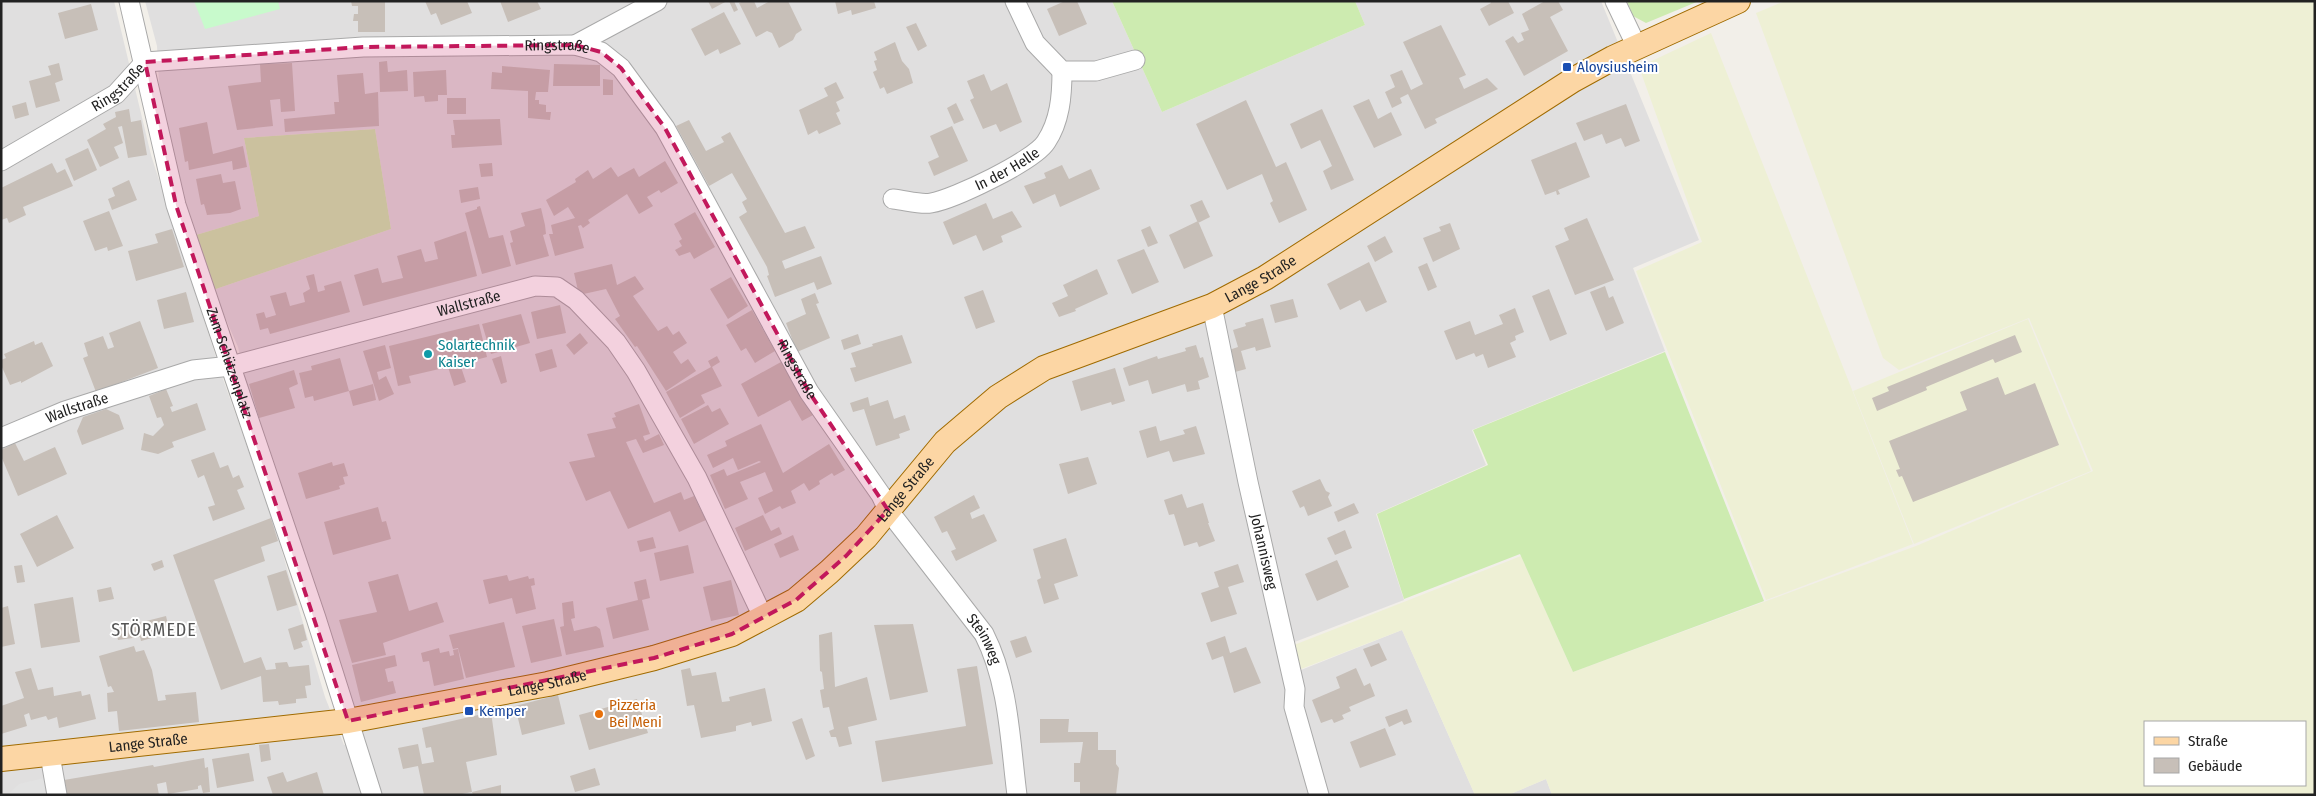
<svg xmlns="http://www.w3.org/2000/svg" width="2316" height="796" viewBox="0 0 2316 796" font-family="'Fira Sans Condensed',sans-serif">
<style>
.residential{fill:#e0dfdf}
.farmland{fill:#eef0d5;fill-rule:evenodd}
.grass{fill:#cdebb0}
.park{fill:#c8facc}
.parking{fill:#e2e2e2}
.building{fill:#c7bfb8}
.lines{fill:none;stroke-linecap:round;stroke-linejoin:round}
.minor-casing{stroke:#a9a9a9;stroke-width:21}
.major-casing{stroke:#a06b00;stroke-width:26}
.minor{stroke:#fff;stroke-width:19}
.major{stroke:#fcd6a4;stroke-width:24}
.marked{fill:#c2185b;fill-opacity:0.2;stroke:#c2185b;stroke-width:4;stroke-dasharray:10 6;stroke-linejoin:round}
.transit-dot{fill:#1a4fb4;stroke:#fff;stroke-width:2}
.culture-dot{fill:#0f9aa8;stroke:#fff;stroke-width:2}
.food-dot{fill:#e8710a;stroke:#fff;stroke-width:2}
.labels{text-anchor:middle;stroke-width:4;stroke-linejoin:round;paint-order:stroke}
.street-label{font-size:15px;fill:#222;stroke:#fff}
.transit-label{font-size:15px;fill:#164399;stroke:#fff;text-anchor:start}
.culture-label{font-size:15px;fill:#0d838f;stroke:#fff;text-anchor:start}
.food-label{font-size:15px;fill:#c56008;stroke:#fff;text-anchor:start}
.quarter-label{font-size:18px;letter-spacing:1px;fill:#555;stroke:#fff}
</style>
<rect width="100%" height="100%" fill="#f2efe9"/>
<!-- residential -->
<path class="residential" d="M1 1H114L151 155 223 379 270 511 325 697 344 745 363 743 352 700 246 382 238 347 213 290 391 229 375 129 244 138 259 216 196 235 174 164 159 84 157 46 145 1H1112L1162 112 1365 25 1355 1H1601L1699 240 1633 268 1665 351 1472 430 1486 465 1376 514 1404 600 1292 643 1301 670 1402 630 1475 795H1Z
M1546 779 1552 795H1508Z"/>
<!-- farmland -->
<path class="farmland" d="M1785 1H2315V795H1552L1546 779 1508 795H1475L1402 630 1301 669 1294 645 1521 556 1573 672 1916 546 2093 471 2029 318 1899 370 1883 358 1756 13ZM2145 722H2305V785H2145Z
M1711 33 1913 544 1766 600 1636 271 1702 242 1639 67Z
M2028 319 2091 471 1914 544 1853 391Z"/>
<!-- grass -->
<path class="grass" d="M1112 1H1355L1365 25 1162 112Z
M1627 1H1699L1646 23 1633 16Z
M375 129 391 229 213 290 196 235 259 216 244 138Z
M1665 352 1764 601 1573 672 1520 554 1404 599 1377 514 1488 465 1473 430Z"/>
<!-- park -->
<path class="park" d="M194 1H278L280 9 205 29Z"/>
<!-- parking -->
<path class="parking" d="M44 778 46 795H7L19 784Z"/>
<!-- building -->
<path class="building" d="M351 1H385V32H358V21H353L354 14H358V6H352Z
M425 1H467L472 13 441 25 436 13 431 15Z
M500 1H537L541 9 508 22Z
M708 1H727L712 9Z
M729 1H734L738 10 734 12Z
M743 1H754L757 8 770 1H788L802 30 796 34 793 40 779 48 772 33 767 31 756 37 739 3Z
M835 1H874L876 8 852 15 851 10 838 14Z
M1065 1H1077L1087 24 1059 36 1047 9Z
M1490 1H1508L1514 13 1489 26 1480 9 1491 3Z
M1545 1H1558L1563 10 1550 17 1568 51 1524 76 1505 41 1513 36 1518 43 1524 40 1521 33 1529 30 1522 14Z
M91 4 98 30 65 39 58 13Z
M724 12 741 44 720 54 718 49 705 56 691 29Z
M916 23 927 46 918 51 906 27Z
M1441 25 1466 75 1459 78 1464 89 1487 78 1498 89 1435 119 1437 123 1425 129 1408 94 1400 98 1402 103 1392 108 1385 92 1395 87 1390 75 1402 70 1411 90 1423 84 1403 42Z
M895 42 902 61 909 69 913 83 887 94 884 87 880 89 873 72 877 70 874 61 877 60 874 52Z
M387 61 388 72 407 70 408 91 380 92 379 62Z
M59 63 63 80 55 83 60 101 36 108 29 81 51 75 48 66Z
M292 63 295 111 281 112 280 99 270 100 273 126 237 130 228 86 261 82 260 64Z
M554 64 600 65V86H553Z
M502 66 550 70 548 92H536L535 100H539V104L546 105V112H551L550 120 528 118V91L491 89 492 72 502 73Z
M446 70 447 95H438V101L425 102 424 96 414 97 413 72Z
M363 73 365 94 378 92 379 126 285 132 284 119 335 114 334 102H339L337 75Z
M984 74 991 91 1007 83 1022 122 1000 132 996 124 983 129 970 100 974 98 967 81Z
M603 79 613 80V95H603Z
M836 82 844 98 836 102 840 111 836 113 841 124 819 134 817 130 808 135 799 110 828 96 824 88Z
M447 98H466V114H447Z
M1369 99 1378 119 1391 112 1402 135 1374 148 1353 106Z
M1246 100 1276 167 1286 162 1307 210 1279 223 1270 203 1273 201 1262 174 1227 190 1196 124Z
M26 102 29 115 15 119 12 106Z
M956 103 964 120 954 124 947 108Z
M1626 104 1640 141 1625 147 1621 138 1606 144 1602 134 1584 141 1576 123Z
M129 109 131 122 141 120 147 155 128 158 122 126 118 127 123 143 114 147 119 158 100 167 87 140 106 129 103 124 116 117 115 112Z
M1322 109 1354 180 1331 190 1323 171 1332 166 1320 140 1301 149 1290 124Z
M500 119 502 145 452 148 451 135H455L453 120Z
M689 120 706 151 724 142 721 137 730 132 785 233 805 226 815 248 782 261 785 269 821 256 832 284 817 290 814 282 775 297 767 276 769 275 767 267 739 217 747 212 742 202 747 199 732 173 709 186 676 126Z
M207 122 213 154 243 146 247 167 233 170 232 161 189 170 188 161 185 162 179 128Z
M952 126 968 161 934 176 928 162 939 157 930 136Z
M1576 142 1590 177 1558 190 1560 194 1557 195 1556 191 1545 195 1531 160Z
M88 148 97 170 74 181 65 159Z
M665 161 678 183 661 193 659 190 647 197 653 206 639 214 627 194 588 220 590 223 583 228 581 225 578 226 584 248 555 256 549 234H553L551 225 575 218 568 207 554 216 546 200 576 182 575 179 588 170 593 179 611 167 618 177 634 168 639 177Z
M52 163 57 173 65 169 73 186 23 207 26 215 9 223 7 218 1 220V188Z
M492 163 493 176 481 177 479 164Z
M1062 165 1069 179 1091 169 1100 189 1060 207 1055 194 1033 204 1024 186 1046 178 1044 173Z
M221 174 223 183 235 181 241 209 230 213 207 215 204 204 201 205 196 179Z
M129 180 137 200 112 210 108 199 115 196 112 188Z
M478 187 480 199 461 203 459 190Z
M1202 200 1210 217 1198 223 1190 205Z
M986 203 993 219 1012 211 1022 227 1001 236 1003 242 983 251 976 235 953 245 943 222Z
M480 206 489 238 503 235 511 266 482 274 465 213 477 209V207Z
M541 208 545 225 546 234 543 235 549 256 516 265 510 243 513 242 510 231 525 226 521 213Z
M109 211 123 246 108 251 107 247 95 251 83 221Z
M695 212 715 247 694 259 690 252 679 256 675 250 682 246 679 241 682 239 674 224Z
M1587 218 1614 280 1575 295 1555 246 1569 240 1564 228Z
M1198 221 1213 256 1184 269 1169 235Z
M1450 223 1460 249 1433 262 1423 238 1441 231 1439 227Z
M1150 226 1158 243 1148 247 1141 230Z
M172 229 184 267 136 281 128 251 158 243 155 234Z
M466 231 477 276 363 306 354 275 378 268 382 283 403 278 397 256 421 249 425 262 438 259 434 242Z
M1385 236 1393 252 1375 262 1367 246Z
M1144 249 1159 282 1132 294 1117 260Z
M1369 262 1387 302 1366 312 1360 300 1340 310 1327 284Z
M1427 263 1437 287 1428 291 1418 267Z
M612 264 617 285 635 276 644 289 633 296 658 331 667 326 673 335 679 331 687 343 673 352 681 364 688 359 696 371 666 391 637 346 635 347 615 319 620 316 606 289 579 295 574 273Z
M1097 269 1108 294 1075 309 1076 311 1059 317 1052 303 1068 296 1063 285Z
M314 274 318 292 325 290 324 286 341 281 350 312 270 334 268 328 260 330 256 314 264 312 266 318 276 315 270 296 286 292 290 306 305 302 303 293 310 289 306 276Z
M731 277 748 306 728 319 710 289Z
M1605 286 1609 298 1613 296 1624 323 1606 331 1590 292Z
M1549 289 1567 334 1550 341 1532 296Z
M983 290 995 322 976 329 964 297Z
M186 292 194 322 164 329 157 300Z
M815 293 819 303 816 304 830 338 797 352 786 323 806 314 801 299Z
M1293 299 1298 317 1275 323 1270 305Z
M560 305 566 333 537 339 531 312Z
M1515 308 1524 332 1515 336 1516 340 1510 343 1516 357 1488 368 1483 354 1476 357 1474 353 1456 360 1444 331 1470 321 1475 335 1503 324 1499 315Z
M752 310 775 351 755 363 746 348 741 351 726 325Z
M521 314 530 343 491 354 482 324Z
M1263 318 1271 347 1256 351 1255 347 1241 351 1246 369 1235 372 1229 350 1238 347 1233 330 1246 326 1245 323Z
M140 321 158 368 96 392 83 358 88 356 84 343 103 336 108 349 114 347 109 333Z
M479 324 487 357 460 364 466 382 454 386 448 367 409 376 411 383 398 386 389 346Z
M580 333 588 343 574 355 566 345Z
M858 334 861 344 844 350 841 340Z
M902 335 912 363 855 382 850 368 856 367 851 353 873 346 872 344Z
M2015 335 2022 352 1995 363 1993 359 1926 387 1927 390 1877 411 1872 398 1889 391 1887 387Z
M34 341 35 345 42 342 53 366 21 383V381L10 385 1 365V360L6 358 4 354Z
M385 345 391 368 377 372 379 380 386 376 394 394 379 401 363 351Z
M1196 345 1200 358 1203 357 1209 377 1198 381 1200 389 1187 392 1185 384 1152 394 1148 380 1129 386 1123 368 1157 356 1158 359 1186 351 1185 348Z
M552 349 557 367 540 372 535 354Z
M501 356 507 382 501 384 492 359Z
M717 356 720 362 712 367 722 386 701 395 705 403 680 418 666 392 711 367 708 361Z
M340 358 349 391 314 401 313 396 305 398 299 373 312 370 311 366Z
M781 362 813 415 802 421 790 400 758 417 741 384Z
M1115 368 1125 401 1112 405 1111 402 1081 411 1072 381Z
M294 370 298 384 289 388 295 408 259 418 249 384Z
M1998 377 2005 395 2035 383 2059 445 1913 502 1902 476 1899 477 1896 470 1900 469 1889 441 1967 410 1960 392Z
M373 384 376 400 353 406 349 391Z
M166 389 173 406 170 407 172 412 197 403 206 430 172 442 174 447 158 454 141 450 144 433 153 436 164 425 161 417 157 418 149 396Z
M868 397 870 406 888 400 894 419 905 415 910 430 899 434 900 438 876 446 864 409 853 412 850 403Z
M639 404 650 434 643 436 645 441 659 434 664 445 643 453 636 439 626 442 654 503 681 492 684 500 694 496 706 520 679 532 670 511 628 529 610 491 586 501 569 462 595 457 587 434 616 428 612 418 616 417 614 413Z
M708 405 712 412 720 408 729 424 694 444 681 419Z
M106 409 119 415 124 429 82 445 77 431 83 417Z
M761 424 783 473 829 444 845 470 834 476 832 473 819 481 820 484 809 491 804 483 791 491 796 503 782 509 780 506 765 514 758 498 773 491 765 472 740 482 748 499 725 509 710 475 724 469 727 476 761 462 759 461 738 470 733 458 713 468 707 455 727 446 725 441Z
M1156 426 1160 441 1185 434 1183 430 1196 426 1205 454 1173 462 1169 451 1147 458 1139 431Z
M15 443 24 461 55 447 67 474 18 496 1 456V450Z
M214 452 220 468 228 465 233 478 239 475 244 487 237 490 245 509 213 521 208 507 215 505 204 475 198 478 191 460Z
M1088 457 1097 484 1068 494 1059 464Z
M332 462 333 466 344 463 348 476 343 477 345 484 339 486 340 489 306 499 298 473Z
M1320 479 1326 491 1330 493 1328 497 1332 506 1308 516 1304 506 1300 508 1292 491Z
M1182 494 1187 508 1203 503 1209 523H1208L1215 541 1199 547 1197 542 1184 546 1174 514 1169 515 1164 500Z
M974 495 980 508 970 513 972 519 984 514 997 541 956 561 951 551 956 549 947 531 942 533 934 517Z
M1354 503 1359 513 1338 522 1334 512Z
M378 507 382 522 386 521 391 539 333 555 324 522Z
M57 515 74 548 37 567 20 534Z
M763 515 771 531 779 527 782 534 745 551 735 528Z
M271 518 278 541 261 547 265 561 214 580 244 663 261 657 266 670 276 669 275 663 287 662 289 667 309 665 311 685 305 686 307 698 296 699V703L279 705 278 701 263 702 261 676 221 690 173 555Z
M1345 530 1352 548 1335 555 1327 538Z
M793 535 799 550 780 558 774 544Z
M653 537 656 548 640 552 637 541Z
M1066 538 1078 576 1054 584 1059 599 1044 604 1037 580 1041 578 1033 549Z
M688 545 694 573 660 581 654 553Z
M162 560 164 567 154 571 151 564Z
M1337 560 1349 587 1317 601 1305 574Z
M1238 564 1244 582 1228 587 1237 614 1211 622 1201 593 1219 587 1214 572Z
M22 565 25 582 17 583 14 566Z
M286 570 297 605 277 611 267 576Z
M398 574 409 611 437 602 444 622 383 643 386 655 352 663 339 620 377 612 368 582Z
M507 575 509 581 528 576 529 579 534 578 535 585 531 586 536 609 516 614 512 598 489 604 483 580Z
M646 579 650 598 642 600 649 630 613 639 606 608 638 600 634 582Z
M731 580 739 615 711 621 703 587Z
M111 587 114 599 99 602 97 590Z
M73 597 80 642 41 648 34 604Z
M573 601 575 618 571 619 574 631 596 626 600 629 604 647 566 655 560 627 564 626 562 603Z
M8 606 15 644 1 647V608Z
M166 616 170 633 141 641 140 637 118 640 115 629Z
M554 619 562 656 531 663 522 626Z
M504 622 515 667 466 678 458 648 453 649 449 635Z
M303 624 307 640 301 642 303 647 294 650 288 629Z
M913 624 928 692 890 700 874 625Z
M832 632 835 687 867 677 877 720 848 727 852 744 839 747 836 737H831L829 731 834 729 829 707 823 708 820 690 824 689 822 672 820 671 819 635Z
M1026 636 1032 652 1016 658 1010 641Z
M1225 636 1230 653 1246 647 1261 683 1234 693 1223 656 1212 660 1206 643Z
M1379 643 1387 660 1371 667 1363 649Z
M134 646 136 652 144 650 152 670 158 701 166 700 165 695 196 692 199 722 119 731 117 711 108 712 107 693 114 692 111 686 108 687 99 656Z
M439 648 440 653 449 651 450 656 454 655 453 650 458 649 464 679 434 686 429 661 423 662 421 653Z
M395 655 397 666 385 669 388 682 393 681 396 693 361 702 352 665Z
M977 666 993 764 882 782 875 741 966 726 957 669Z
M31 668 38 690 53 687 54 696 81 691 82 696 90 694 96 719 59 728 57 717 48 720 46 716 31 720 29 713 24 715 27 726 1 734V706L24 698 15 672Z
M690 668 692 676 716 672 722 702 730 701 729 697 765 688 772 721 752 726 751 722 736 726V731L701 738 694 705 687 706 681 670Z
M1356 668 1364 686 1370 683 1375 696 1349 707 1351 711 1342 715 1344 719 1334 723 1332 719 1321 723 1312 700 1340 688 1336 677Z
M558 695 565 724 522 735 515 706Z
M637 699 648 733 589 750 579 715Z
M1407 709 1412 722 1404 725 1402 721 1389 727 1385 717Z
M491 712 497 755 466 762 472 792 501 785V795H473L472 792 457 795H424L418 766 403 769 398 748 418 744 422 764 434 762 431 747 426 748 422 728Z
M802 718 815 756 806 760 792 722Z
M1040 719H1069L1068 732H1098V750H1116V764L1119 768 1116 795H1080V782H1074V763H1080L1083 742 1040 743Z
M1385 728 1396 755 1360 768 1350 742Z
M269 744 271 760 261 762 259 745Z
M249 753 254 781 217 788 212 759Z
M204 758 205 768 208 767 210 792 203 793 201 785 198 786V789L168 794 166 782 157 784 159 795H66L64 780 153 765 154 767Z
M595 768 600 785 575 792 570 776Z
M283 772 287 782 317 772 324 795H273L267 777Z"/>
<g class="lines">
<defs>
<g id="minor">
<path id="s1" d="M129 1 176 205 316 618 372 795"/>
<path d="M1015 1 1035 43 1062 71H1096L1135 60"/>
<path d="M1615 1 1637 47"/>
<path d="M575 45 657 1"/>
<path id="s2" d="M1 161 116 94 145 62 363 47 575 45 601 52 621 68 665 128 809 392 881 495 888 510 984 634C1009 683 1010 741 1017 795"/>
<path id="s3" d="M893 199C905 200 920 205 931 203 954 199 1034 161 1046 142 1060 121 1062 96 1062 71"/>
<path id="s4" d="M1212 306 1248 482 1295 689 1294 707 1319 795"/>
<path id="s5" d="M1 438 65 411 193 370 231 366 535 286 557 287 576 300 616 342 636 371 697 478 764 619"/>
<path d="M50 755 57 795"/>
</g>
<g id="major">
<path id="s6" d="M1 759 348 721 548 684 654 658 732 634 796 600 829 572 866 537 945 442 998 397 1044 368 1212 306 1265 278 1573 80 1613 58 1738 1"/>
</g>
</defs>
<!-- minor casing -->
<use href="#minor" class="minor-casing"/>
<!-- major casing -->
<use href="#major" class="major-casing"/>
<!-- minor -->
<use href="#minor" class="minor"/>
<!-- major -->
<use href="#major" class="major"/>
</g>
<!-- marked area -->
<path class="marked" d="M575 45 601 52 621 68 665 128 809 392 888 510 846 556 796 600 732 634 654 658 348 721 176 205 145 62 363 47Z"/>
<!-- markers -->
<g class="transit-dot">
<rect x="1562" y="62" width="10" height="10" rx="2.5"/>
<rect x="464" y="706" width="10" height="10" rx="2.5"/>
</g>
<circle class="culture-dot" cx="428" cy="354" r="5"/>
<circle class="food-dot" cx="599" cy="714" r="5"/>
<g class="labels">
<!-- street labels -->
<g class="street-label">
<text dy="5" stroke="none"><textPath href="#s2" startOffset="589">Ringstraße</textPath></text>
<text dy="5" stroke="none"><textPath href="#s2" startOffset="139">Ringstraße</textPath></text>
<text dy="5" stroke="none"><textPath href="#s3" startOffset="122">In der Helle</textPath></text>
<text dy="5" stroke="none"><textPath href="#s6" startOffset="1392">Lange Straße</textPath></text>
<text dy="5" stroke="none"><textPath href="#s5" startOffset="488">Wallstraße</textPath></text>
<text dy="5" stroke="none"><textPath href="#s1" startOffset="376">Zum Schützenplatz</textPath></text>
<text dy="5" stroke="none"><textPath href="#s2" startOffset="1009">Ringstraße</textPath></text>
<text dy="5" stroke="none"><textPath href="#s5" startOffset="82">Wallstraße</textPath></text>
<text dy="5" stroke="none"><textPath href="#s6" startOffset="972">Lange Straße</textPath></text>
<text dy="5" stroke="none"><textPath href="#s4" startOffset="251">Johannisweg</textPath></text>
<text dy="5" stroke="none"><textPath href="#s2" startOffset="1338">Steinweg</textPath></text>
<text dy="5" stroke="none"><textPath href="#s6" startOffset="552">Lange Straße</textPath></text>
<text dy="5" stroke="none"><textPath href="#s6" startOffset="148">Lange Straße</textPath></text>
</g>
<!-- transit labels -->
<g class="transit-label">
<text x="1577" y="72">Aloysiusheim</text>
<text x="479" y="716">Kemper</text>
</g>
<!-- culture labels -->
<g class="culture-label">
<text x="438" y="350">Solartechnik<tspan x="438" dy="17">Kaiser</tspan></text>
</g>
<!-- food labels -->
<g class="food-label">
<text x="609" y="710">Pizzeria<tspan x="609" dy="17">Bei Meni</tspan></text>
</g>
<!-- quarter labels -->
<g class="quarter-label">
<text x="154" y="636">STÖRMEDE</text>
</g>
</g>
<!-- border -->
<rect width="2316" height="796" fill="none" stroke="#222222" stroke-width="5"/>
<!-- legend -->
<rect x="2144" y="721" width="162" height="65" fill="#ffffff" stroke="#a7a7a7"/>
<rect x="2154" y="737" width="25" height="8" fill="#fcd6a4" stroke="#a7a7a7"/>
<text x="2188" y="746" font-size="15" fill="#222222">Straße</text>
<rect x="2154" y="758" width="25" height="15" fill="#c7bfb8" stroke="#a7a7a7"/>
<text x="2188" y="771" font-size="15" fill="#222222">Gebäude</text>
</svg>
